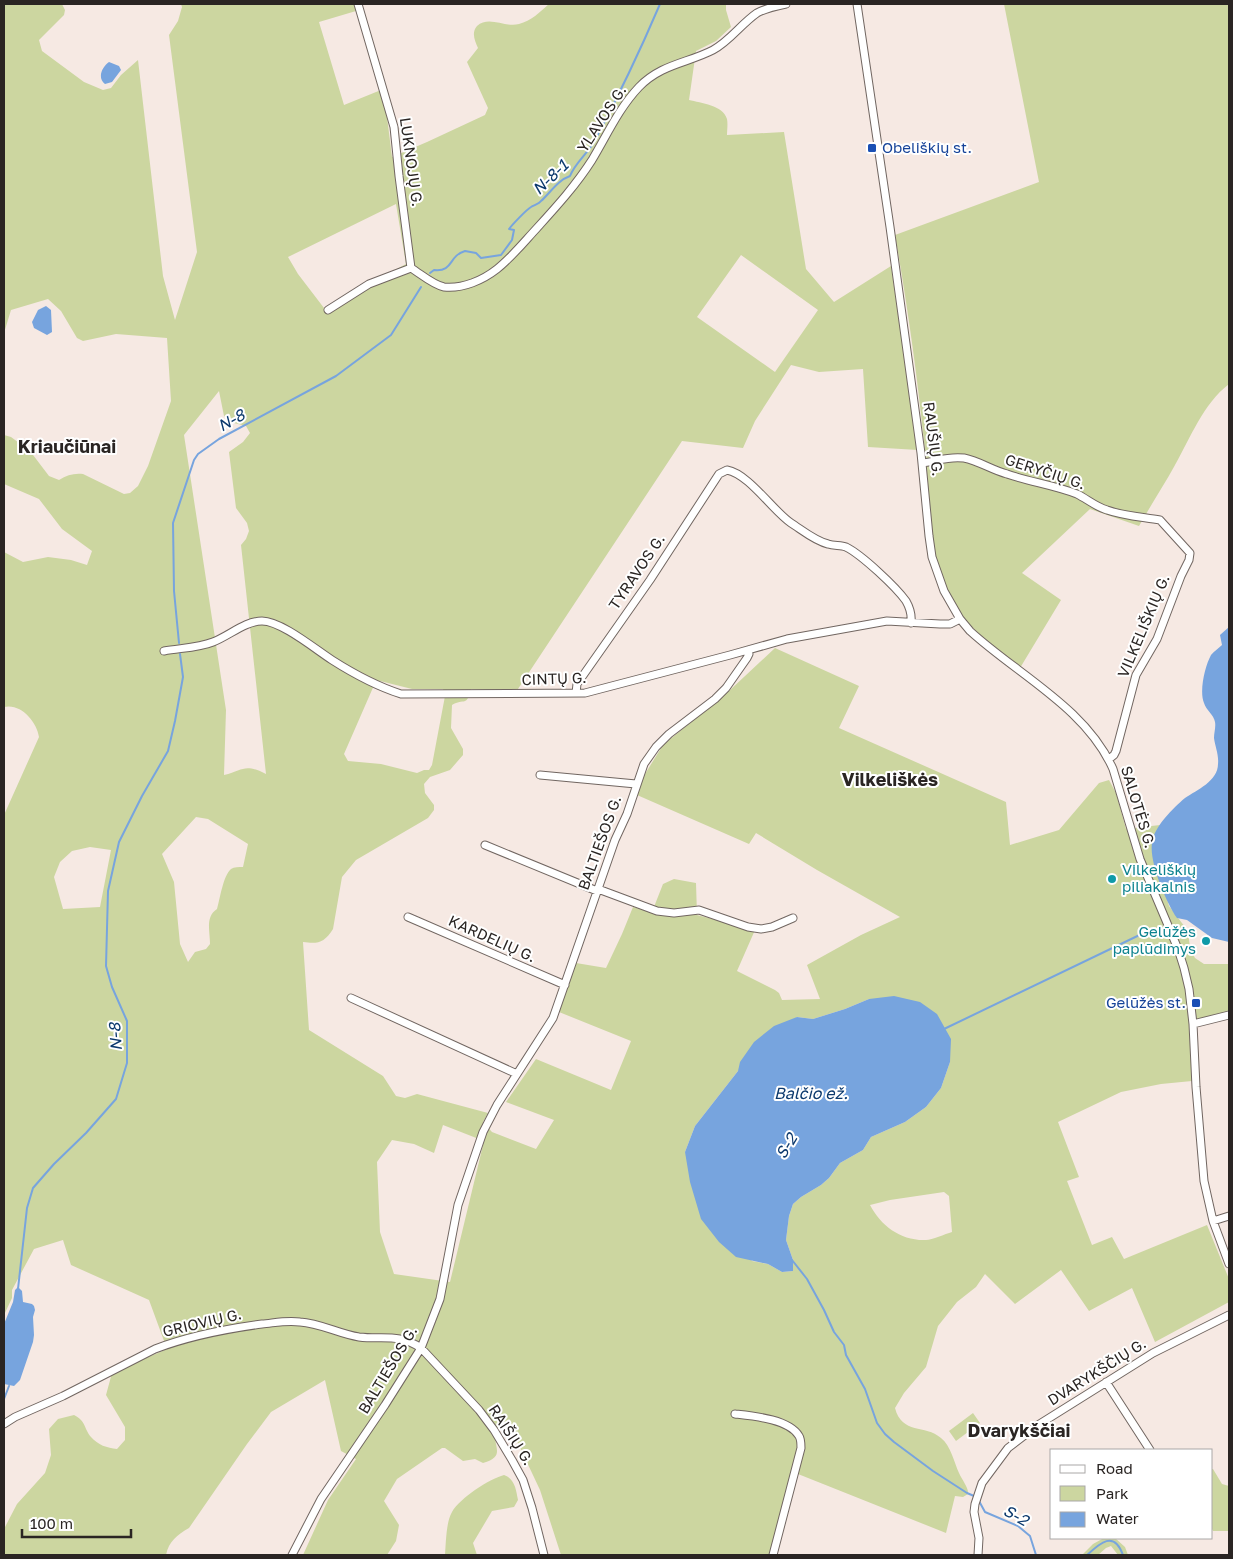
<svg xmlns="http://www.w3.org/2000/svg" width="1233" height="1559" viewBox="0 0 1233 1559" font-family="'Golos Text',sans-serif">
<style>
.green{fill:#ccd6a0;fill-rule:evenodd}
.water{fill:#77a4de}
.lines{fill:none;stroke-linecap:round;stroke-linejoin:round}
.stream{stroke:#77a4de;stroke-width:2}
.minor-casing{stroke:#716661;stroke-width:9}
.minor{stroke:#fff;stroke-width:7}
.transit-dot{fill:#1a4fb4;stroke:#fff;stroke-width:2}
.culture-dot{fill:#0f9aa8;stroke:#fff;stroke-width:2}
.labels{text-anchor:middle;stroke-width:4;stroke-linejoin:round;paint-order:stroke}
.street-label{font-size:15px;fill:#2a2523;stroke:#fff}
.transit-label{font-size:15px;fill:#164399;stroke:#fff;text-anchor:start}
.culture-label{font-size:15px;fill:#0d838f;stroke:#fff;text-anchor:start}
.water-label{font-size:16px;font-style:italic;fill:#0c396d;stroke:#fff}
.quarter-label{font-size:18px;font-weight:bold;fill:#2a2523;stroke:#fff}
</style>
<rect width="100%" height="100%" fill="#f6e9e3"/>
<!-- green -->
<path class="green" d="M4 4H62L65 10 64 15 39 40 42 51 84 82 103 90 111 88 121 75 138 60 163 276 175 320 197 252 169 35 178 21 182 7 181 4H354L356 11 319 22 344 105 381 90 386 109 392 157 427 142 485 115 488 108 467 62 478 48C475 41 471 33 477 26 489 15 505 28 519 24 531 21 540 12 549 4H726V10L731 27 716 41 696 51 689 100C701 103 723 105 727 119 728 124 727 131 727 135L784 132 806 269 834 302 891 266 918 450 868 447 863 369 819 372 791 365 755 421 743 448 682 441 516 692 471 689C467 707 464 698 452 705L451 728 463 749V755L450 770 430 777 424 784 425 793 434 805V810L428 818 356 860 342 877 333 929C324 943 318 944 303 942L309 1030 383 1076 396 1096 405 1098 417 1094 488 1113 483 1122 492 1132 536 1149 554 1120 506 1102 536 1059 611 1090 631 1041 559 1012 576 963 606 968 622 934 633 907 652 912 663 884 674 879 696 883 697 915 755 930 737 971 775 990 779 993 782 1000 820 999 807 965 861 935 900 917 817 870 756 833 749 844 637 795 640 782 663 745 729 691 775 648 859 686 839 728 1006 802 1010 845 1059 830 1099 783 1109 780 1116 793 1126 829 1160 825 1152 841 1169 906 1188 931 1190 948 1195 958 1204 964H1229V1012L1189 1024 1192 1081 1161 1084 1121 1092 1058 1122 1079 1177 1067 1181 1092 1245 1112 1237 1124 1259 1207 1225 1229 1279V1302L1155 1342 1132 1288 1089 1311 1061 1270 1015 1304 985 1274 976 1287 957 1302 938 1326 926 1367 904 1393 895 1408C902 1435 925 1424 941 1438 951 1446 954 1462 959 1473 962 1480 969 1488 968 1494L963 1497 955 1496 946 1533 798 1474 777 1555H561L540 1490 508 1422H502C500 1426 497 1430 496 1433 492 1446 507 1456 483 1463L475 1459 463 1461 445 1448H442L397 1479 384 1501 399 1525 396 1541 387 1555H303L328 1500 356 1459 341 1451 325 1380 271 1412 247 1444 189 1528C177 1535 169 1541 166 1555H4V1529L17 1504 45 1473 51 1455 49 1429 58 1419 74 1415C87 1422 83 1427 91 1437 98 1445 107 1448 117 1449L125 1440V1427L106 1395 112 1373 167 1349 149 1300 71 1265 63 1240 34 1249 12 1290V1298L4 1315V815L39 737C37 722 21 703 4 707V552L23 562 48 557 71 560 87 565 92 551 62 529 39 499 4 484V435L11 437 30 451 49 476 59 480C67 475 74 473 83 474L124 494 130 493 138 486 148 466 171 401 167 338 116 334 83 341 77 338 61 311 48 299 11 310 4 333ZM396 204 406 264 324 308 298 274 288 257ZM741 255 818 310 775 372 697 317ZM219 391 224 416 234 423 246 426 250 433 243 442 229 452 236 508 247 523 249 531 246 539 241 545 266 774C244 763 244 770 224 775L226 710 184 435ZM380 681 412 689H443L445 696 432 765 429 770H424L417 773 381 764 348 761 344 754 375 683ZM196 817 208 819 248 844 243 867C239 867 234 867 231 869 223 876 220 899 217 909 205 917 210 931 210 944L206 949 195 952 188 962 180 944 174 882 162 854ZM90 847 111 850 100 907 63 909 54 877 60 862 72 851ZM869 999 950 1062 941 1088 926 1107 905 1122 871 1137 863 1150 840 1163 829 1178 821 1185 801 1197 793 1204 789 1216 786 1240 793 1260V1271L782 1272 768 1264 752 1261 685 1152 695 1126 738 1071 797 1017 813 1019 845 1009ZM443 1125 484 1141 450 1282 394 1274 380 1232 377 1162 392 1140 414 1144 434 1153ZM944 1192 949 1196 952 1232C945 1234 932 1240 926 1240 901 1241 881 1226 870 1205L890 1200Z
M1004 4H1229V384C1203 404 1191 437 1175 465 1164 485 1151 505 1139 526L1090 509 1022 573 1061 600 1020 668C992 645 963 625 947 592 928 551 929 487 924 442 917 373 907 303 895 235L1039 182Z
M973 1413 980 1423 956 1441 949 1431Z
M1212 1469H1213L1222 1484 1229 1486V1531H1213L1212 1529Z
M504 1475C515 1479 516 1490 518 1500L514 1507 492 1511 473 1543 477 1555H445C446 1543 446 1522 452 1512 460 1498 489 1479 504 1475Z
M1104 1538H1115L1125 1547 1128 1555H1118L1111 1546 1106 1548 1098 1555H1082L1093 1544Z"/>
<!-- water -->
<path class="water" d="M109 62 119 66 121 70 112 82 105 84C97 78 102 67 109 62Z
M46 306 51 310 52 332 47 335 34 328 32 322 38 310Z
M1229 627V942L1212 938 1187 920 1177 918C1166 902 1149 862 1152 843 1153 828 1174 807 1185 798 1197 790 1218 781 1218 764 1219 755 1215 746 1214 738 1214 733 1216 727 1215 722 1214 715 1206 710 1204 703 1199 691 1205 666 1211 655 1214 651 1219 648 1222 645L1220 635Z
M894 996 920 1002 937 1014 951 1039 950 1062 941 1088 926 1107 905 1122 871 1137 863 1150 840 1163 829 1178 821 1185 801 1197 793 1204 789 1216 786 1240 793 1260V1271L782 1272 768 1264 736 1257 719 1242 701 1219 690 1182 685 1152 695 1126 738 1071 740 1062 754 1042 774 1026 797 1017 813 1019 845 1009 869 999Z
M18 1287 22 1291 23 1302 32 1304 34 1306 35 1310 33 1317 34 1335 33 1342 20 1380 14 1386 4 1384V1324L13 1302 15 1290Z"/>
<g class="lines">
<!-- stream -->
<path class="stream" d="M430 273 434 270C454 272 448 256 465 251L476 253 481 258 501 255 512 240 514 230 509 229C512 225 526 210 531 207 534 205 539 204 541 201 550 193 558 180 570 176 575 163 587 154 594 142 618 97 640 51 660 4
M179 643 174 591 173 523 194 460 198 454 219 439 336 376 391 335 421 287
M944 1029 1152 929
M792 1260 807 1279 824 1310 834 1332 844 1345 846 1355 865 1389 877 1423 885 1434 894 1442 933 1471 967 1493 974 1496
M18 1289 27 1208 33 1188 54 1164 86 1133 116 1099 127 1063V1021L112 987 106 966 108 891 119 842 142 796 168 751 175 721 183 677 180 654
M4 1399 9 1386
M979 1501 985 1512 1018 1526 1030 1536 1036 1555
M1087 1555C1100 1543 1114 1530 1123 1555"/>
<defs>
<path id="minor" d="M358 4 394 127 399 176 411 268
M857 4 890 227 921 453 929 536 932 557 944 591 960 619 970 631C1018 675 1086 708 1113 769L1140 859 1178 949 1184 968 1189 989 1193 1024 1196 1087 1204 1181 1213 1221 1229 1264
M411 268C421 274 433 285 444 287 463 289 483 280 497 269 512 257 524 242 537 228 557 206 576 185 592 160 607 135 619 108 639 87 661 64 688 63 713 50 730 41 741 24 757 13 766 8 776 6 786 4
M328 310 369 284 411 268
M922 463C938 461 947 456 964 458 979 461 992 470 1007 474 1030 482 1054 485 1077 494 1087 499 1096 507 1107 510 1124 516 1142 517 1160 520L1190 553 1189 560 1181 576 1157 639 1136 675 1116 751 1114 755 1109 759
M164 651C180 648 198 648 213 642 229 636 245 621 262 621 281 621 315 649 332 660 354 674 376 686 401 694L585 693 730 655 787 639 887 621 940 624H950L960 619
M576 693 577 684 650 580 719 474 727 470C749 474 773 511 791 523 802 530 815 541 828 544 834 546 841 545 846 547 862 555 896 587 906 601 910 608 912 615 911 623
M540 775 636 784
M485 845 597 891
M598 889 657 911 674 913 699 910 748 927 761 929 772 927 793 918
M408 917 565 985
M351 998 517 1074
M1193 1024 1229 1015
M1213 1221 1229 1216
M1106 1382 1150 1450
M735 1414C753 1416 789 1419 799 1436 801 1439 801 1444 801 1448L773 1555
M4 1424 15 1417 63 1396 155 1349C189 1336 225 1329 262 1324 274 1323 287 1320 300 1322 320 1323 339 1334 359 1337 383 1340 398 1333 421 1348L479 1410 494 1430 512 1460 523 1480 532 1508 544 1555
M292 1555 321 1499 385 1405 421 1348 440 1299 458 1205 483 1132 497 1105 553 1018 615 840 627 814 644 764 656 747 669 734 715 699 726 688 747 658 749 654 748 650
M978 1555 979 1538 974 1512 975 1504 982 1483 1008 1448 1038 1425 1153 1353 1229 1315"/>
</defs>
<!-- minor casing -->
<use href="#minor" class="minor-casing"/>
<!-- minor -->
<use href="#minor" class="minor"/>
</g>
<!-- markers -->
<g class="transit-dot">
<rect x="867" y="143" width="10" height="10" rx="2.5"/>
<rect x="1191" y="998" width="10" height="10" rx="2.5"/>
</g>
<g class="culture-dot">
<circle cx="1112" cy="879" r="5"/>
<circle cx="1206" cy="941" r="5"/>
</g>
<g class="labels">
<!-- street labels -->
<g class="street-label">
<text transform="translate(602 119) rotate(-57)" y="5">YLAVOS G.</text>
<text transform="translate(411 162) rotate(82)" y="5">LUKNOJŲ G.</text>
<text transform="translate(933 439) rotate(83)" y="5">RAUŠIŲ G.</text>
<text transform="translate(1045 472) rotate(18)" y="5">GERYČIŲ G.</text>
<text transform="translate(637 572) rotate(-56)" y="5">TYRAVOS G.</text>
<text transform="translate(1144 626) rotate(-67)" y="5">VILKELIŠKIŲ G.</text>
<text transform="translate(554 679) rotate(-2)" y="5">CINTŲ G.</text>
<text transform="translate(1138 807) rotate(73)" y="5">SALOTĖS G.</text>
<text transform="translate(600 843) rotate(-70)" y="5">BALTIEŠOS G.</text>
<text transform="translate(492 939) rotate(24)" y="5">KARDELIŲ G.</text>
<text transform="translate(202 1323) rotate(-13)" y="5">GRIOVIŲ G.</text>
<text transform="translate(388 1370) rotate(-59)" y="5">BALTIEŠOS G.</text>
<text transform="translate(1097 1372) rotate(-32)" y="5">DVARYKŠČIŲ G.</text>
<text transform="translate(511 1435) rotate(57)" y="5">RAIŠIŲ G.</text>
</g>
<!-- transit labels -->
<g class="transit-label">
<text x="882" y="153">Obeliškių st.</text>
<text x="1186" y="1008" text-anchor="end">Gelūžės st.</text>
</g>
<!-- culture labels -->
<g class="culture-label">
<text x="1122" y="875">Vilkeliškių<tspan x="1122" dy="17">piliakalnis</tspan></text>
<text x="1196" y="937" text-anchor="end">Gelūžės<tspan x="1196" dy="17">paplūdimys</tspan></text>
</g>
<!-- water labels -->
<g class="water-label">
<text transform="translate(550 177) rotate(-44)" y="6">N-8-1</text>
<text transform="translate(231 420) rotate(-29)" y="6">N-8</text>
<text transform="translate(115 1037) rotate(-94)" y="6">N-8</text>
<text x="811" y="1099">Balčio ež.</text>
<text transform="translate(786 1146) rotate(-59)" y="6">S-2</text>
<text transform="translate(1016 1515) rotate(29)" y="6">S-2</text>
</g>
<!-- quarter labels -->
<g class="quarter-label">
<text x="67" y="453">Kriaučiūnai</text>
<text x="890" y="786">Vilkeliškės</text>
<text x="1019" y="1437">Dvarykščiai</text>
</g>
</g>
<!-- border -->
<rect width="1233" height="1559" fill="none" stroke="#2a2523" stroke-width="10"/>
<!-- legend -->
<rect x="1050" y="1449" width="162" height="90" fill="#ffffff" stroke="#aaa8a7"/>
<rect x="1060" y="1465" width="25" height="8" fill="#ffffff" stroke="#aaa8a7"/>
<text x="1096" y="1474" font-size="15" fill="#2a2523">Road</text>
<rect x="1060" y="1486" width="25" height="15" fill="#ccd6a0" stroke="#aaa8a7"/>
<text x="1096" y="1499" font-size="15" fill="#2a2523">Park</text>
<rect x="1060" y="1512" width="25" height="15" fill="#77a4de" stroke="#aaa8a7"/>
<text x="1096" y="1524" font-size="15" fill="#2a2523">Water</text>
<!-- scale -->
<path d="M22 1529v8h109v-8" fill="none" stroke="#2a2523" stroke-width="2.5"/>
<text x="30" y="1529" font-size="15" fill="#2a2523" stroke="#ffffff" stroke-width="4" paint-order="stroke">100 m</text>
</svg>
